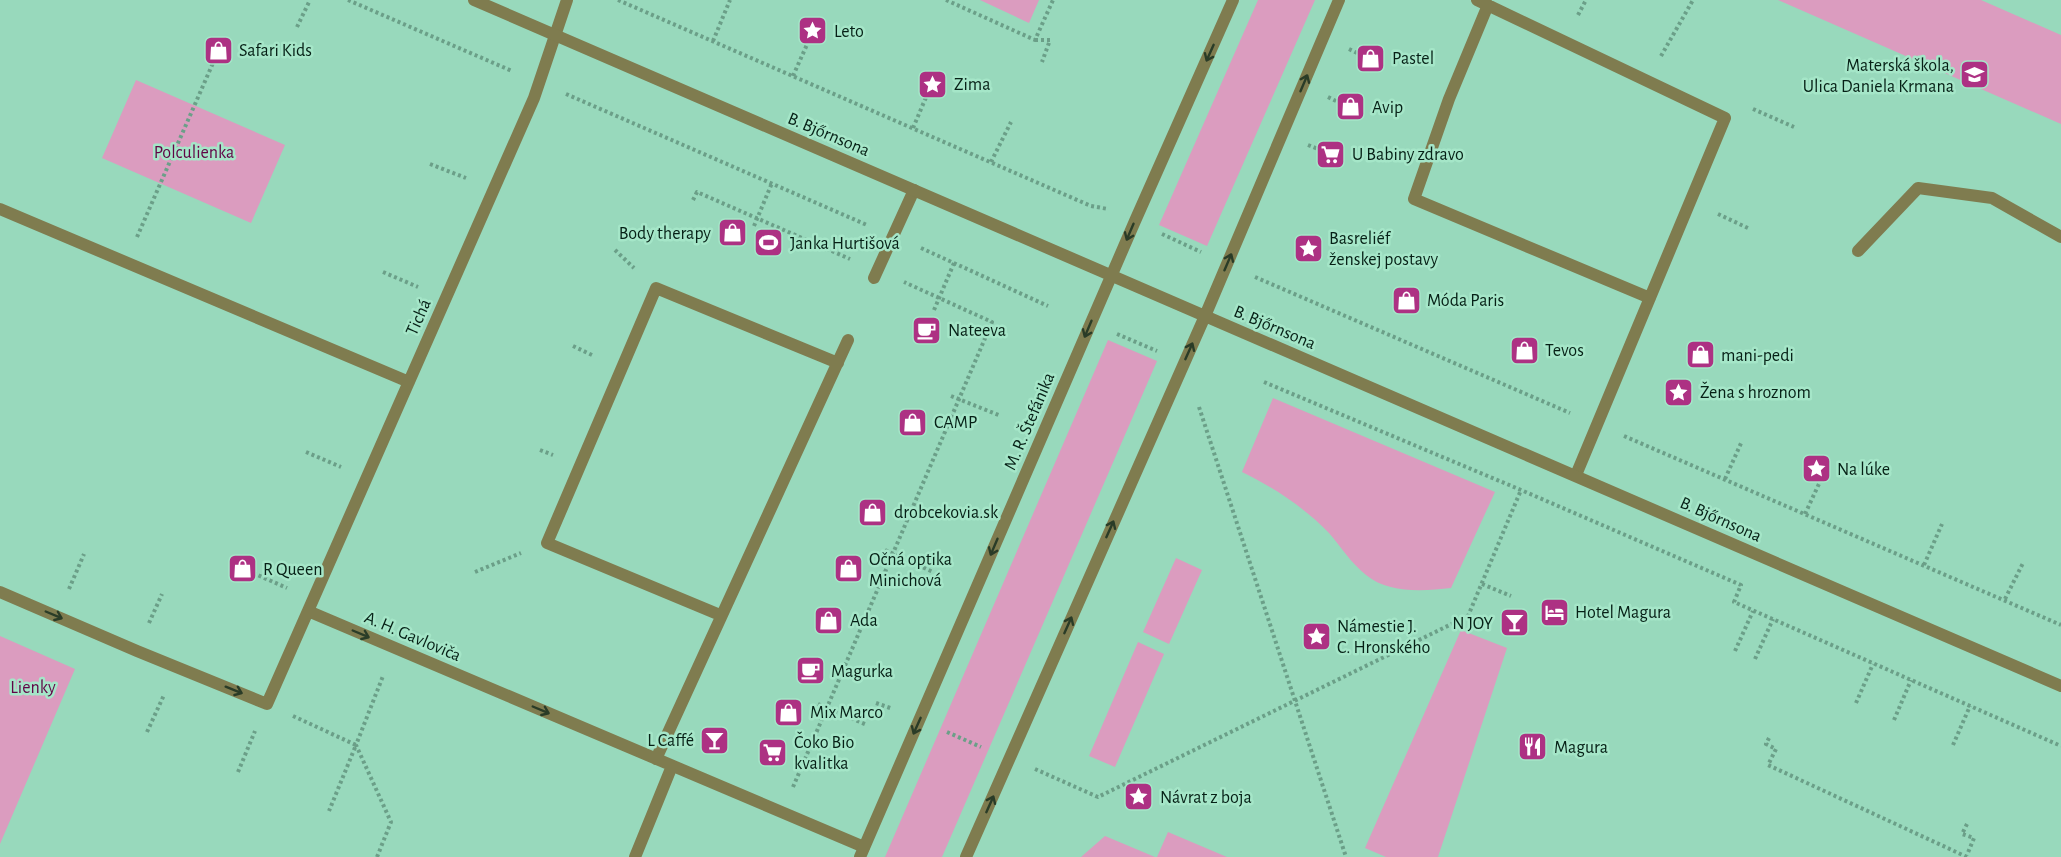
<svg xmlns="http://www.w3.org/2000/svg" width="2061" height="857" viewBox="0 0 2061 857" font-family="'Alegreya Sans',sans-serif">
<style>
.green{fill:#db9cbf}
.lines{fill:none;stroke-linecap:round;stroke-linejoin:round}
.path{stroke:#6b9f88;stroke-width:4;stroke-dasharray:3 3;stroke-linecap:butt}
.service{stroke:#7f7c4f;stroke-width:12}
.minor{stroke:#7f7c4f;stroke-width:12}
.oneway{stroke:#2a3c27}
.labels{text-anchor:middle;stroke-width:5;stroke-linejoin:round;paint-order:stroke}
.poi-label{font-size:18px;fill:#062016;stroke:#a5e6c8;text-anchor:start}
.street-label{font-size:18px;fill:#062016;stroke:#a5e6c8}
.park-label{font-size:18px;fill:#610546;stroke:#a5e6c8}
</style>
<rect width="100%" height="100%" fill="#98d9bc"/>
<!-- green -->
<path class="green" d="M980 0H1039L1029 23Z
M1258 0H1315L1207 246 1159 225Z
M1778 0H1981L2061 35V124Z
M136 80 285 145 251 223 102 158Z
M1108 340 1157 361 942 857H885Z
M1273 398 1495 492 1451 588C1424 591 1389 594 1366 575 1351 563 1341 547 1329 533 1305 508 1273 487 1242 472Z
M1176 558 1202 570 1169 644 1143 632Z
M1461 630 1507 648 1438 857H1386L1365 848Z
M0 636 75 669 0 844Z
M1138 642 1164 654 1115 767 1089 756Z
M1168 832 1227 857H1157Z
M1105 836 1155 857H1081Z"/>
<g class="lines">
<!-- path -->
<path class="path" d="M348 0 512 71
M618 0 1091 206 1108 209
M946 0 1035 40 1053 0
M1578 15 1586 0
M297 27 310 0
M1035 40H1050L1042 62
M713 41 730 0
M1349 49 1359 54
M1661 56 1693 0
M793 76 813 31
M566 94 867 225
M1328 97 1338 102
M1753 109 1794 127
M913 128 932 83
M1308 145 1318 149
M991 162 1011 122
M430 164 466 178
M693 200 697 192 850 259
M1718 214 1750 229
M754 226 772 183
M1162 234 1201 252
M137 237 213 63
M921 248 1048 306
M615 250 634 268
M383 272 418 287
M1255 277 1570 413
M934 310 954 263
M1117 334 1157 351
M573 346 594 356
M1264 382 1521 490 1741 585 1734 602 2061 746
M951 396 1001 416
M1199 407 1346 857
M1624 436 2061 625
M540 450 553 455
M306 452 341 467
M1725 479 1742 441
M1805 514 1824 473
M885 550 933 572
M1924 565 1942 524
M475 572 521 553
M253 573 287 588
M1482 584 1511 596
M69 589 84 554
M2005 599 2023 563
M149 623 162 594
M1735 651 1753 611
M1755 659 1773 619
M876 703 893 709
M1856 703 1873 664
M818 704 867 725
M293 716 356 745 329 811
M1894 720 1911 680
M147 732 164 695
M947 732 981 747
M1769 738 1766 744 1776 749 1768 765 1967 857
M1953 745 1970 706
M1035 769 1098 797 1468 616 1521 490
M238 772 255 731
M793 787 992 322 904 282
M1967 824 1962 834 1974 838 1967 855
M377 857 391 822 356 745 383 676"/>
<!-- service -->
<path class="service" d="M1477 0 1725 118 1576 475
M1488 5 1449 99 1414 199 1650 298
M0 209 409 382
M1858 251 1918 188 1992 198 2061 237
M874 278 914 190
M0 592 137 651 267 704 534 98 567 0
M308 611 864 847
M720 615 547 543 656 288 838 363
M656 759 848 340
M635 857 672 766"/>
<!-- minor -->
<path class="minor" d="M474 0 2061 686
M860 857 1135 221 1233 0
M966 857 1205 316 1339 0"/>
</g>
<!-- one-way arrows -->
<defs><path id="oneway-shaft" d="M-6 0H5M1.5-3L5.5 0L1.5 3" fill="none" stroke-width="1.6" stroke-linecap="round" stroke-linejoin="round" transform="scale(1.5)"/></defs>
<g class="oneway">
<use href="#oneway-shaft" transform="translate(1210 53) rotate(114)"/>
<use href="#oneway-shaft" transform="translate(1304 83) rotate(-67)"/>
<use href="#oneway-shaft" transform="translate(1130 232) rotate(113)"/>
<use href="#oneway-shaft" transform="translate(1228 262) rotate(-67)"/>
<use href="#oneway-shaft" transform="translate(1088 329) rotate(113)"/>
<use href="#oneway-shaft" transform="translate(1189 351) rotate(-66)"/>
<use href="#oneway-shaft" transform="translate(1110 529) rotate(-66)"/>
<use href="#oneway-shaft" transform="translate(994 547) rotate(113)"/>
<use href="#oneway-shaft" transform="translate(54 615) rotate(23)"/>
<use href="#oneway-shaft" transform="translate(1068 625) rotate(-66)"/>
<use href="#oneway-shaft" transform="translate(361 634) rotate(23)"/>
<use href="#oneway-shaft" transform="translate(234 690) rotate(22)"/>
<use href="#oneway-shaft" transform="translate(541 710) rotate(23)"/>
<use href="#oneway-shaft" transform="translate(917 726) rotate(114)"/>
<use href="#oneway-shaft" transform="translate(990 804) rotate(-66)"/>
</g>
<!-- icons -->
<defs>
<symbol id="sight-square" viewBox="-11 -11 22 22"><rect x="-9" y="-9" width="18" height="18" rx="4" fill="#ad3183" stroke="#a5e6c8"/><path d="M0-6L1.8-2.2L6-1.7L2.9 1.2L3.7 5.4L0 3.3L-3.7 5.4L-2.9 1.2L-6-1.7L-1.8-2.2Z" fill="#fff"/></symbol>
<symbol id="shop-square" viewBox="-11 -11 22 22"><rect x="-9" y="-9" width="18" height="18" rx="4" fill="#ad3183" stroke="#a5e6c8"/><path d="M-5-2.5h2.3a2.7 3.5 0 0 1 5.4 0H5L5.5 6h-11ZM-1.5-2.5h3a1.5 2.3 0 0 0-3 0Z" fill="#fff"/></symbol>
<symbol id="school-square" viewBox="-11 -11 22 22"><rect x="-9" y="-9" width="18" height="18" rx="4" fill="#ad3183" stroke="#a5e6c8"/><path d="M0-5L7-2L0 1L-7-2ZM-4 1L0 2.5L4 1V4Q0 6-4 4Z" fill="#fff"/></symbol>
<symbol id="supermarket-square" viewBox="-11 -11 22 22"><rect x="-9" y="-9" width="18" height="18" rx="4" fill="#ad3183" stroke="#a5e6c8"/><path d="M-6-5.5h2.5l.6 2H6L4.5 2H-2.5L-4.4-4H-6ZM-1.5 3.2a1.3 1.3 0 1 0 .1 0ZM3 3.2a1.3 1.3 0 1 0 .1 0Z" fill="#fff"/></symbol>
<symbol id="stadium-square" viewBox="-11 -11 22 22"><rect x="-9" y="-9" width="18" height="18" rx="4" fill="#ad3183" stroke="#a5e6c8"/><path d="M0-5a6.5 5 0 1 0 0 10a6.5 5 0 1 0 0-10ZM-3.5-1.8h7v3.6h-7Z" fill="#fff"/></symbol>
<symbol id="cafe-square" viewBox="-11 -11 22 22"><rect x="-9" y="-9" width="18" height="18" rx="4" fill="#ad3183" stroke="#a5e6c8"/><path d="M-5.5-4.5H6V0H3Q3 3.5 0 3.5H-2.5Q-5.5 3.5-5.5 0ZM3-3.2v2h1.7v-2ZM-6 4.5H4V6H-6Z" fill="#fff"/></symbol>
<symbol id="hotel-square" viewBox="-11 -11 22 22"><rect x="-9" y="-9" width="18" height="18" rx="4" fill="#ad3183" stroke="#a5e6c8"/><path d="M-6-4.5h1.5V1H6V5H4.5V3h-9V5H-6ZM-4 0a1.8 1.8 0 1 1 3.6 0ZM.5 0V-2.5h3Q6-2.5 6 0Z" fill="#fff"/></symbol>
<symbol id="bar-square" viewBox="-11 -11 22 22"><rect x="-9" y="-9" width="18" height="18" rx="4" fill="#ad3183" stroke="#a5e6c8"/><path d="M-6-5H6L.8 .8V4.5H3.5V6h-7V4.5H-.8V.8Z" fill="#fff"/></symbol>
<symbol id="restaurant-square" viewBox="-11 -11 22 22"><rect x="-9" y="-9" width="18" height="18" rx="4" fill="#ad3183" stroke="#a5e6c8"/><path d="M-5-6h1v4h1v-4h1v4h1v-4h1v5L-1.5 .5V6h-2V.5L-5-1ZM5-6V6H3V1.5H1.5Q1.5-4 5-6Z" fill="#fff"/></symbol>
</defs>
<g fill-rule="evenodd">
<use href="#sight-square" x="796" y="14" width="33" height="33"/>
<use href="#shop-square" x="202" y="34" width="33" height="33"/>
<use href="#shop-square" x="1354" y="42" width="33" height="33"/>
<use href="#school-square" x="1958" y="58" width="33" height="33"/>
<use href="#sight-square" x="916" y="68" width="33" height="33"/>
<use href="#shop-square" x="1334" y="90" width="33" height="33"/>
<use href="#supermarket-square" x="1314" y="138" width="33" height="33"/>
<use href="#shop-square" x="716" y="216" width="33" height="33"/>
<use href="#stadium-square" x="752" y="226" width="33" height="33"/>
<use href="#sight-square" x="1292" y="232" width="33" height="33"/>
<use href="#shop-square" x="1390" y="284" width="33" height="33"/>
<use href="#cafe-square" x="910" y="314" width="33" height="33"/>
<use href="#shop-square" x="1508" y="334" width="33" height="33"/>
<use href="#shop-square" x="1684" y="338" width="33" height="33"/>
<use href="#sight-square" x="1662" y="376" width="33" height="33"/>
<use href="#shop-square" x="896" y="406" width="33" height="33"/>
<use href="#sight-square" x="1800" y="452" width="33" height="33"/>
<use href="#shop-square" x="856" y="496" width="33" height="33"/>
<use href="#shop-square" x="226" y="552" width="33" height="33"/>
<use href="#shop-square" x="832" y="552" width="33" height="33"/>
<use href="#hotel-square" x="1538" y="596" width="33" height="33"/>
<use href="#shop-square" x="812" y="604" width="33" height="33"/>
<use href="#bar-square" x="1498" y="606" width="33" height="33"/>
<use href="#sight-square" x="1300" y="620" width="33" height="33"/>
<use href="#cafe-square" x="794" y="654" width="33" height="33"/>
<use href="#shop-square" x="772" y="696" width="33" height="33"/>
<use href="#bar-square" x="698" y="724" width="33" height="33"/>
<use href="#restaurant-square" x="1516" y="730" width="33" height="33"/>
<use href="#supermarket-square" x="756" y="736" width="33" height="33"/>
<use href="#sight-square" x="1122" y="780" width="33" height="33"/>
</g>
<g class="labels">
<!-- poi labels -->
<g class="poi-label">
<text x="834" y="37">Leto</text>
<text x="239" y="56">Safari Kids</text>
<text x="1392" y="64">Pastel</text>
<text x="1954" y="71" text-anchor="end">Materská škola,<tspan x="1954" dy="21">Ulica Daniela Krmana</tspan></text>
<text x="954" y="90">Zima</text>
<text x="1372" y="113">Avip</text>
<text x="1352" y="160">U Babiny zdravo</text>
<text x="711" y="239" text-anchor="end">Body therapy</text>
<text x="1329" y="244">Basreliéf<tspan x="1329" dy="21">ženskej postavy</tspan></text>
<text x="790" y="249">Janka Hurtišová</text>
<text x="1427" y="306">Móda Paris</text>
<text x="948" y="336">Nateeva</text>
<text x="1545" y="356">Tevos</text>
<text x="1721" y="361">mani-pedi</text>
<text x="1700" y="398">Žena s hroznom</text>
<text x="934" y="428">CAMP</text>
<text x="1837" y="475">Na lúke</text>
<text x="894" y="518">drobcekovia.sk</text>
<text x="869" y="565">Očná optika<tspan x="869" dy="21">Minichová</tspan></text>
<text x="263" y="575">R Queen</text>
<text x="1575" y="618">Hotel Magura</text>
<text x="850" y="626">Ada</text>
<text x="1493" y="629" text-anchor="end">N JOY</text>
<text x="1337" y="632">Námestie J.<tspan x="1337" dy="21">C. Hronského</tspan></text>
<text x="831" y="677">Magurka</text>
<text x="810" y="718">Mix Marco</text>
<text x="694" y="746" text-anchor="end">L Caffé</text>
<text x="794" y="748">Čoko Bio<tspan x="794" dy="21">kvalitka</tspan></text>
<text x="1554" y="753">Magura</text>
<text x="1160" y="803">Návrat z boja</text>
</g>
<!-- street labels -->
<g class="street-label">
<text transform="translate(829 134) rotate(23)" y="6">B. Bjőrnsona</text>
<text transform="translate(418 317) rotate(-66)" y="6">Tichá</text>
<text transform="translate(1275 327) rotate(23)" y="6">B. Bjőrnsona</text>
<text transform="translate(1029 421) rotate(-67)" y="6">M. R. Štefánika</text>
<text transform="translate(1721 519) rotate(24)" y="6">B. Bjőrnsona</text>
<text transform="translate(413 636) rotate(23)" y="6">A. H. Gavloviča</text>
</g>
<!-- park labels -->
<g class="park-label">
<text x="194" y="158">Polculienka</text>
<text x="33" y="693">Lienky</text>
</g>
</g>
</svg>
